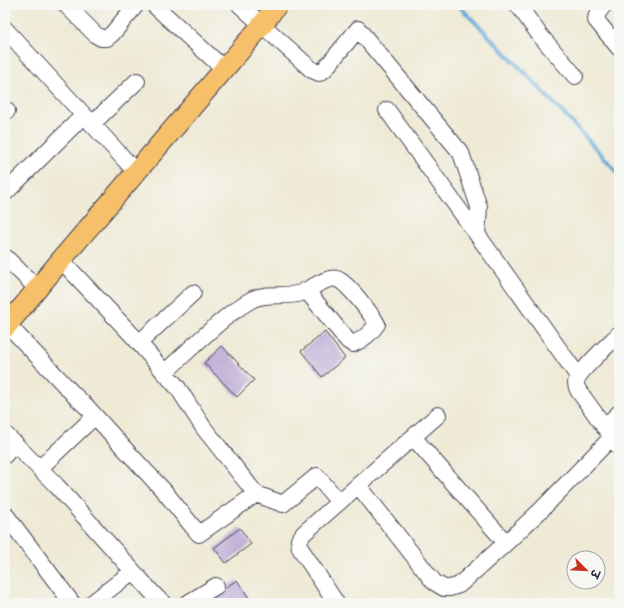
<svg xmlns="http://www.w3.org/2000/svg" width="624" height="608" viewBox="0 0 624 608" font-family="'Playpen Sans','Playpen Sans Deva',sans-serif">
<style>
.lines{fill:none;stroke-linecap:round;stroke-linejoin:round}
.stream{stroke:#61a9d8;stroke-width:4}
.building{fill:#c1b0d8}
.minor-casing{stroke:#414052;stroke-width:18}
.major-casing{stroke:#414052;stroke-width:22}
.minor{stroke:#fff;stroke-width:16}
.major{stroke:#f6c06b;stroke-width:20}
</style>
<rect width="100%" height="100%" fill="#f6f6f2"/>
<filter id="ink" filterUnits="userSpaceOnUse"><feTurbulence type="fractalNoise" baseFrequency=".025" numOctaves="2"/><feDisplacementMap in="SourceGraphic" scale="8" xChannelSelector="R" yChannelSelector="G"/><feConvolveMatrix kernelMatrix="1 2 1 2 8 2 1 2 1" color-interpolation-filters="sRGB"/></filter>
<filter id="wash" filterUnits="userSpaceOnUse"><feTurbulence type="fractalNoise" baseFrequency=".012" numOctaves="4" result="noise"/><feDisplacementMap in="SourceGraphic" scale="16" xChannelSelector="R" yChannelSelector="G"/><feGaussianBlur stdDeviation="0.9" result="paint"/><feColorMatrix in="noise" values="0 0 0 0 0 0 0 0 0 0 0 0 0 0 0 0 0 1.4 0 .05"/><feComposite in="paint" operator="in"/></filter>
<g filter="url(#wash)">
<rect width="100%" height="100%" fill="#efead5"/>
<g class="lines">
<!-- stream -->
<path class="stream" d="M458 5C513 60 567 116 619 174"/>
</g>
<g id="blocks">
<!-- building -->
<path class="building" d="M325 332 345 358 322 377 301 351Z
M222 346 254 380 237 397 204 363Z
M240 528 251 544 226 563 214 548Z
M237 580 251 601 248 603H202Z"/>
</g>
</g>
<g filter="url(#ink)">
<use href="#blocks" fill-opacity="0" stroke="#414052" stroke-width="1"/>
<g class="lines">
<defs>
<path id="minor" d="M66 5 96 35 101 38H107L112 34 136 5
M154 5 224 69
M240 5 312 70 319 73 324 70 358 29 461 153 479 207 477 234
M518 5 539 34 575 76
M604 5C600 10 596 13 596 20L619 48
M5 29 136 172
M5 109 7 111
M387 110 497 262 578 376
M92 124 137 81
M5 193 84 115
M5 257 37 288
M8 325 76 397 87 407 123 447 164 491 193 527 199 534 256 494 203 427 178 388 133 336 61 260
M619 334C611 342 576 374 576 383 576 386 577 388 578 390L619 447
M139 343 193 293
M164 373C186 353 207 332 230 314 237 309 245 303 253 299 268 292 285 298 301 293 311 289 327 276 337 279 348 283 371 314 377 324 371 333 362 340 353 344L348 341 306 290
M604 427 619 413
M5 434 56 485 157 598 164 603
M413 437 506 543
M5 455 15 443
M40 468 95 416
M358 485 434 582 444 588H450L459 585 506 543 541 510 612 437
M256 494 283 504 317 476 339 502
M5 514 72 603
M92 603 133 571
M188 603 216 586
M336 603 300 548 299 540 304 533 438 415"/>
<path id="major" d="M5 328 61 260 232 60 262 25 277 5"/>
</defs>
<!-- minor casing -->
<use href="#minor" class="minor-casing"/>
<!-- major casing -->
<use href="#major" class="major-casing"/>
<!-- minor -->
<use href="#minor" class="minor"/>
<!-- major -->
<use href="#major" class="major"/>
</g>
</g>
<!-- margin -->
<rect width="624" height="608" fill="none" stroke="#f6f6f2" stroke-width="20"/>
<!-- north arrow -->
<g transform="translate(586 570) rotate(114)"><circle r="19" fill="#f6f6f2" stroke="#a1a1a9"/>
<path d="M0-3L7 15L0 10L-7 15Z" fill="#c8321e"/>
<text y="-6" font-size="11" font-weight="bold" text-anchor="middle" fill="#22223b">उ</text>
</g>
</svg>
